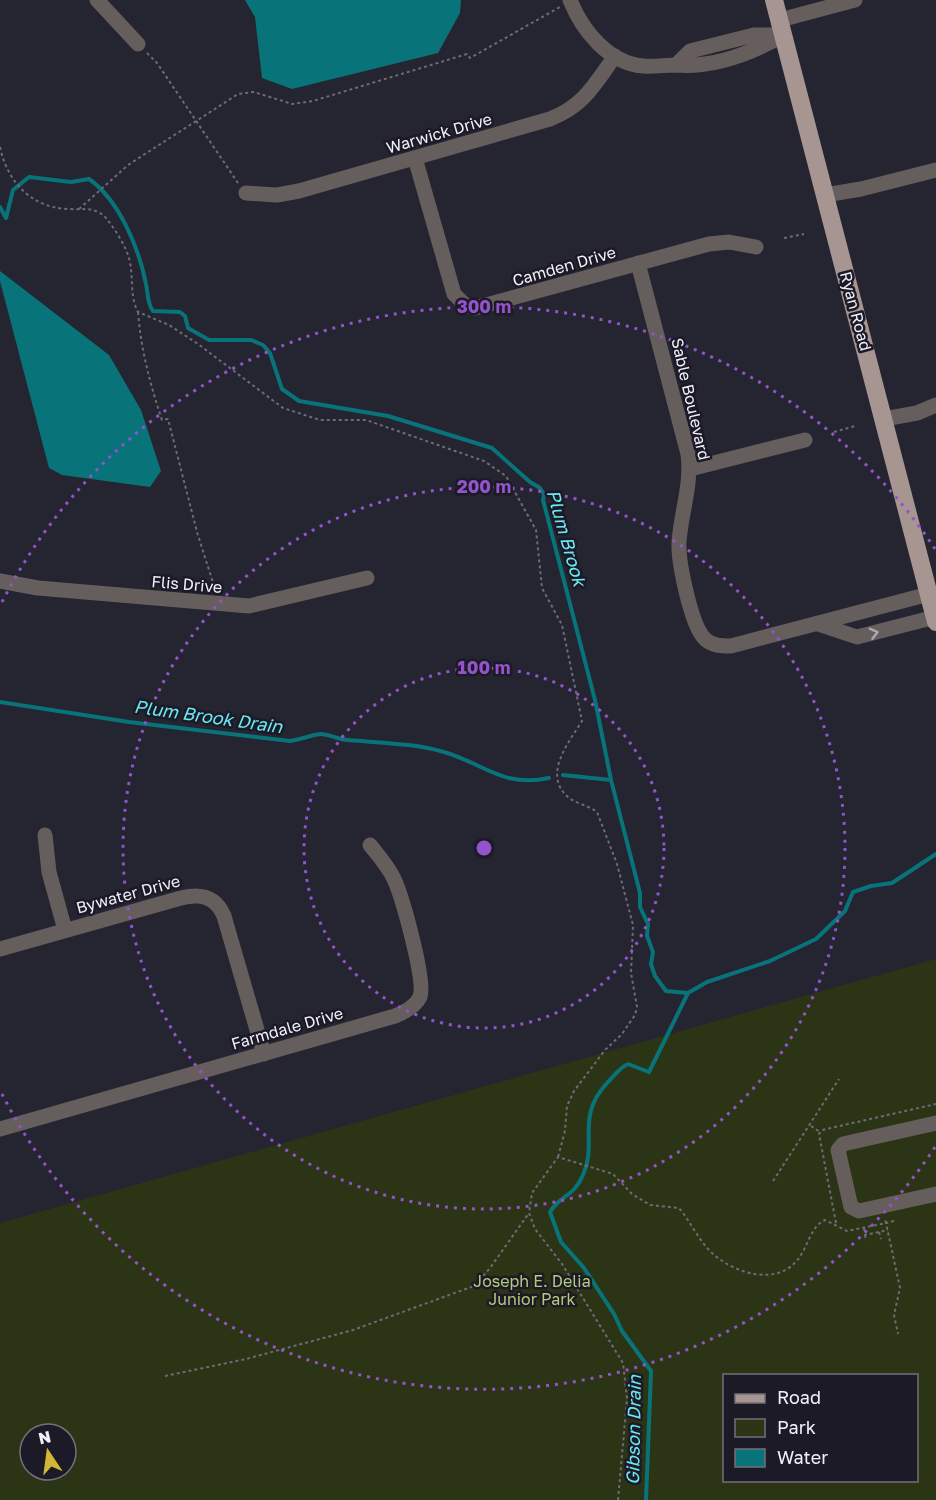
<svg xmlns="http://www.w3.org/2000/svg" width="936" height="1500" viewBox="0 0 936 1500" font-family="'Golos Text',sans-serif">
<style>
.green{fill:#2b3515;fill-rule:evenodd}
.water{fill:#09737a}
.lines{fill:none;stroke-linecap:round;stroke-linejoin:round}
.stream{stroke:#09737a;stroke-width:4}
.path{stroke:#6c6b77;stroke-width:2;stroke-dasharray:3 3;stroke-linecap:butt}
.minor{stroke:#665e5c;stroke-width:15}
.major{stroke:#a69591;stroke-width:18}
.oneway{stroke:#aca8ab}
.ring{fill:none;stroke:#9353cb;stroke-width:3;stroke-dasharray:3 6}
.labels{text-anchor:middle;stroke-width:5;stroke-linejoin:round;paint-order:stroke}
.street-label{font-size:16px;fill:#f2f1fa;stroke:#1c1a27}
.park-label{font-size:16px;fill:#b1cd79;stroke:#1c1a27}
.water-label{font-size:18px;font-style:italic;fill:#69eaf5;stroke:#1c1a27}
.centre{fill:#9353cb;stroke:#1c1a27;stroke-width:3}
.ring-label{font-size:18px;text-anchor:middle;font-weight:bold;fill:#9353cb;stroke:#1c1a27;stroke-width:5;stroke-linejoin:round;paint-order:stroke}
</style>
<rect width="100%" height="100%" fill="#252431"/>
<!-- green -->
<path class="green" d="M936 959V1500H0V1223ZM724 1376H916V1480H724ZM30 1434H66V1470H30Z"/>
<!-- water -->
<path class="water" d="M245 0H461L460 13 438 53 292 89 262 78 255 17Z
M0 271 109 355 141 410 161 471 150 487 62 475 49 468 0 281Z"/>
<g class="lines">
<!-- stream -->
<path class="stream" d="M0 207 6 218 13 190 29 177 71 182 89 179C119 200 139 248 146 284 148 293 147 303 153 311L180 312 185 316 188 328 209 340H251L263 345 270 353 282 389 299 401 388 416 492 448 530 482 540 488 544 494 543 500 595 700 611 780 640 893V907L648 924 647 936 653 952 651 964 655 976 666 991 688 993 707 982 770 961 816 939 845 911 853 892 871 886 892 883 936 854
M0 702 129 722 290 741C299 740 315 734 321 734 329 734 339 740 348 740 380 743 413 743 444 752 485 764 503 788 549 778
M563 775 611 780
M646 1500 651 1371 622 1331 614 1314 584 1268 561 1242 550 1212C560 1195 574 1197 583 1175 598 1142 575 1118 607 1083 614 1076 619 1068 628 1064L649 1072 688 993"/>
<!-- path -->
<path class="path" d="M147 53 157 63 238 183
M0 147C7 181 31 208 68 209 83 210 95 206 106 218 115 229 125 245 129 258 134 276 129 295 138 312L169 325 198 344 283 408 320 420H366L484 461 506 476 536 530 542 588 562 625 582 721C569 742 542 775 568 797 576 804 588 805 597 812L617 864 633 925 631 973 637 1007 635 1015 622 1034 605 1050 574 1091 567 1106 565 1131 558 1157
M79 209 128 165 238 94 254 92 292 104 313 101 467 54 470 58 560 7
M784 238 804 234
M138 312C141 350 150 384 162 420L168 419 197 532 215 589
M834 432 855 426
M811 1126 820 1132
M773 1181 839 1079
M894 1221 886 1223 900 1288 894 1315 898 1334
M836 1223 819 1134 822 1130 936 1104
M864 1228 865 1235 888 1230
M879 1232 881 1239
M865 1235 866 1241
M165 1376 246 1359 353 1330 474 1286 490 1268 529 1213
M618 1500 627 1399 623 1363 562 1264 535 1229 529 1213 532 1193 558 1157 613 1174 632 1194 650 1205 679 1208C691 1222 698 1240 712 1253 735 1274 778 1287 799 1258 808 1246 811 1226 825 1220L847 1231 886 1223 885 1220"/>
<!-- minor -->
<path class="minor" d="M97 0 138 44
M570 0C582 30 608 63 643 66 654 67 665 65 676 65
M780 20 855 0
M754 35H784C752 53 713 68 676 65L690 51Z
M415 158 454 294 465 305 475 308 709 244 729 242 756 247
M246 193 277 195 299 191 550 119C584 106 595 84 615 56
M825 195 861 189 936 170
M638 263 688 454C692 485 681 512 679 542 678 561 691 626 705 639 712 646 722 646 731 646L929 594
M884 419 917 413 936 405
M690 469 805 440
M0 581 38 588 249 606 367 578
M818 624 857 637 935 617
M45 835 49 872 65 930
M0 949 181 898C201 893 216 897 224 916L264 1054
M936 1123 843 1144 838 1150 851 1207 859 1211 936 1194
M0 1129 395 1016C405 1012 415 1007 420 997 426 981 402 896 394 879 388 866 378 855 370 845"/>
<!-- major -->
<path class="major" d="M774 0 936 622"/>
</g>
<!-- one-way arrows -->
<defs><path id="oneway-chevron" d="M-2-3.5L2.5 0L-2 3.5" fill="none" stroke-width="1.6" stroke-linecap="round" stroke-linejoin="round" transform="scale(1.5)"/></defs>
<use class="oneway" href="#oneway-chevron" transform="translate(874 633) rotate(-14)"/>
<!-- distance rings -->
<g class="ring">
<circle cx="484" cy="848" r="180"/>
<circle cx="484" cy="848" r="361"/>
<path d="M935 1147A541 541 0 0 1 2 1094M2 602A541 541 0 0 1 935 549"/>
</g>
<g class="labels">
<!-- street labels -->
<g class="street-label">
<text transform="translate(439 133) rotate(-16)" y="6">Warwick Drive</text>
<text transform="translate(564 266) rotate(-16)" y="6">Camden Drive</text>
<text transform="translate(856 311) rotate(75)" y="6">Ryan Road</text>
<text transform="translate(691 399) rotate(77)" y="6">Sable Boulevard</text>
<text transform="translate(187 584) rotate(5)" y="6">Flis Drive</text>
<text transform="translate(128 894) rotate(-15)" y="6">Bywater Drive</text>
<text transform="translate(287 1028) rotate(-16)" y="6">Farmdale Drive</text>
</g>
<!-- park labels -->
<g class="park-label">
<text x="532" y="1287">Joseph E. Delia<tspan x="532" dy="18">Junior Park</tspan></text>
</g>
<!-- water labels -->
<g class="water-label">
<text transform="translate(566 538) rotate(74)" y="6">Plum Brook</text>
<text transform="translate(208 717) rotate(8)" y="6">Plum Brook Drain</text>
<text transform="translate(634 1430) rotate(-89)" y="6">Gibson Drain</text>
</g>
</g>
<circle cx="484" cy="848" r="9" class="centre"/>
<g class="ring-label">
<text x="484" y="313">300 m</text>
<text x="484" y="493">200 m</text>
<text x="484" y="674">100 m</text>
</g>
<!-- legend -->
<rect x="723" y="1374" width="195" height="108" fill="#1c1a27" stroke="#72707b" stroke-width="1.5"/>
<rect x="735" y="1394" width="30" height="9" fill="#a69591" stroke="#72707b" stroke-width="1.5"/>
<text x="777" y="1404" font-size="18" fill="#f2f1fa">Road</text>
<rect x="735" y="1419" width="30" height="18" fill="#2b3515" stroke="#72707b" stroke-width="1.5"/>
<text x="777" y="1434" font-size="18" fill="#f2f1fa">Park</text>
<rect x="735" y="1449" width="30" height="18" fill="#09737a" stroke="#72707b" stroke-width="1.5"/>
<text x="777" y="1464" font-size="18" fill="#f2f1fa">Water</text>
<!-- north arrow -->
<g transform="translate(48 1452) rotate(347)"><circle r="28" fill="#1c1a27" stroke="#72707b" stroke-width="1.5"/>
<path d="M0-4.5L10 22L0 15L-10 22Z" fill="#d3b635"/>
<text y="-9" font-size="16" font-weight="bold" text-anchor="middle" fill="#f2f1fa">N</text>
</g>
</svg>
